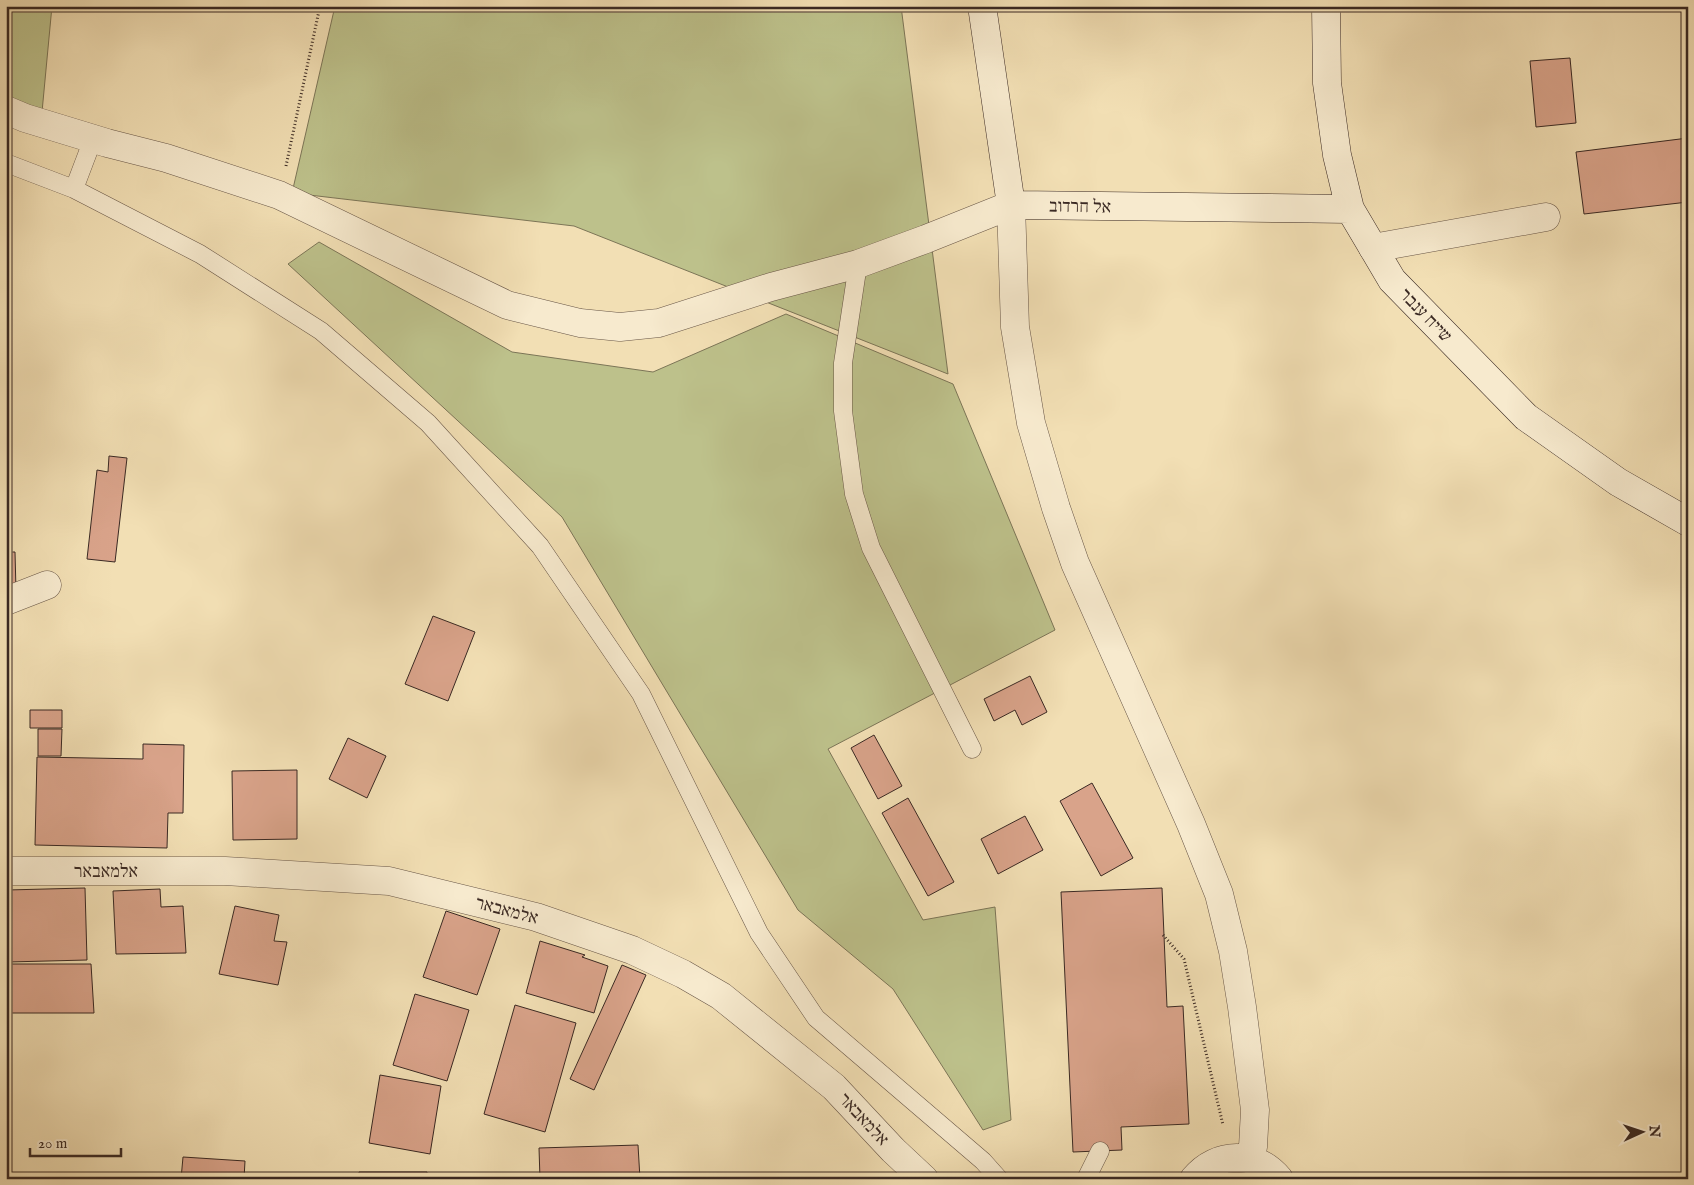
<svg xmlns="http://www.w3.org/2000/svg" width="1694" height="1185" viewBox="0 0 1694 1185" font-family="'IM FELL English','Frank Ruhl Libre',serif">
<style>
.green{fill:#bdc18b;stroke:#7c7557}
.building{fill:#d9a38a;stroke:#3a2923}
.lines{fill:none;stroke-linecap:round;stroke-linejoin:round}
.lane-casing{stroke:#685647;stroke-width:19}
.street-casing{stroke:#685647;stroke-width:29}
.secondary-casing{stroke:#3a2923;stroke-width:29}
.path{stroke:#3a2923;stroke-width:3;stroke-dasharray:1 2.5;stroke-linecap:butt}
.lane{stroke:#f7eace;stroke-width:18}
.street{stroke:#f7eace;stroke-width:28}
.secondary{stroke:#f7eace;stroke-width:28}
.labels{text-anchor:middle;stroke-width:4.5;stroke-linejoin:round;paint-order:stroke}
.street-label{font-size:18px;fill:#3a2923;stroke:#f7eace}
</style>
<rect width="100%" height="100%" fill="#f2dfb4"/>
<filter id="stains"><feTurbulence type="fractalNoise" baseFrequency=".004" numOctaves="4"/><feColorMatrix values="0 0 0 0 .2 0 0 0 0 .09 0 0 0 0 .02 0 0 0 .5 -.17"/></filter>
<radialGradient id="worn" r=".72"><stop offset=".6" stop-color="#630" stop-opacity="0"/><stop offset="1" stop-color="#630" stop-opacity=".3"/></radialGradient>
<!-- green -->
<path class="green" d="M6 6H52L42 112 6 95Z
M335 6H901L948 374 574 226 292 193Z
M319 242 512 352 653 372 786 314 953 384 1055 630 828 749 923 920 995 907 1011 1120 983 1130 893 989 798 910 562 517 288 264Z"/>
<!-- building -->
<path class="building" d="M1570 58 1576 123 1536 127 1530 61Z
M1688 138V202L1584 214 1576 152Z
M109 456 127 458 115 562 87 559 97 470 108 472Z
M6 552H15L16 591H6Z
M433 616 475 632 448 701 405 684Z
M1030 676 1047 712 1022 725 1015 710 994 721 984 699Z
M30 710H62V728H30Z
M38 729H62L61 756H38Z
M874 735 902 786 878 799 851 748Z
M348 738 386 756 367 798 329 779Z
M143 744 184 745 183 813H168L167 848 35 845 37 757 143 759Z
M297 770V839L233 840 232 771Z
M1092 783 1133 858 1101 876 1060 801Z
M908 798 954 882 928 896 882 813Z
M1025 816 1043 850 998 874 981 839Z
M85 888 87 960 8 962 7 890Z
M1162 888 1167 1007 1183 1006 1189 1124 1121 1127 1122 1150 1073 1152 1061 892Z
M160 889 161 907 183 906 186 953 116 954 113 891Z
M235 906 279 915 274 941 287 942 278 985 219 974Z
M446 911 500 929 477 995 423 977Z
M540 941 585 955 582 957 608 966 594 1013 526 993Z
M8 964H91L94 1013H9Z
M622 965 646 975 594 1090 570 1079Z
M415 994 469 1010 447 1081 393 1065Z
M515 1005 576 1023 545 1132 484 1114Z
M380 1075 441 1086 430 1154 369 1143Z
M638 1145 640 1179H540L539 1148Z
M183 1157 245 1161 244 1179H181Z
M359 1172H427V1179H359Z"/>
<g class="lines">
<defs>
<path id="lane" d="M6 163 74 189 200 254 321 331 428 423 540 546 641 694 759 933 816 1018 983 1161 999 1179
M74 189 93 139
M858 264 843 363V411L854 494 871 548 972 749
M1086 1179 1100 1151"/>
<path id="street" d="M6 110 25 118 107 143 166 158 279 195 507 305 580 323 620 327 659 323 771 287 858 264 926 239 1011 205 1015 327 1031 423 1056 508 1075 563 1191 824 1219 894 1233 951 1242 1007 1255 1110 1253 1147 1247 1158
M1373 248 1546 217
M6 601 47 585
M6 871H225L389 881 536 917 632 950 683 974 721 996 834 1087 893 1150 924 1179
M1194 1179C1217 1151 1256 1151 1279 1179"/>
<path id="secondary" d="M982 6 1011 205 1350 209
M1326 6 1327 83 1337 155 1350 209 1392 280 1526 417 1618 482 1688 522"/>
</defs>
<!-- lane casing -->
<use href="#lane" class="lane-casing"/>
<!-- street casing -->
<use href="#street" class="street-casing"/>
<!-- secondary casing -->
<use href="#secondary" class="secondary-casing"/>
<!-- path -->
<path class="path" d="M286 166 320 6
M1163 935 1184 959 1223 1125"/>
<!-- lane -->
<use href="#lane" class="lane"/>
<!-- street -->
<use href="#street" class="street"/>
<!-- secondary -->
<use href="#secondary" class="secondary"/>
</g>
<g class="labels">
<!-- street labels -->
<g class="street-label">
<text transform="translate(1080 206) rotate(1)" y="6">אל חרדוב</text>
<text transform="translate(1426 315) rotate(46)" y="6">שייח ענבר</text>
<text x="106" y="877">אלמאבאר</text>
<text transform="translate(507 910) rotate(15)" y="6">אלמאבאר</text>
<text transform="translate(864 1119) rotate(47)" y="6">אלמאבאר</text>
</g>
</g>
<!-- margin -->
<rect width="1694" height="1185" fill="none" stroke="#f2dfb4" stroke-width="25"/>
<rect x="8" y="8" width="1679" height="1170" fill="none" stroke="#3a2923" stroke-width="2.5"/>
<rect x="12" y="12" width="1669" height="1160" fill="none" stroke="#3a2923"/>
<!-- north arrow -->
<g transform="translate(1642 1132) rotate(87)" stroke="#f7eace" stroke-width="4" paint-order="stroke">
<path d="M0-4L9 19L0 12L-9 19Z" fill="#3a2923"/>
<text y="-8" font-size="14" font-weight="bold" text-anchor="middle" fill="#3a2923">N</text>
</g>
<!-- scale -->
<path d="M30 1148v8h91v-8" fill="none" stroke="#3a2923" stroke-width="2.5"/>
<text x="38" y="1148" font-size="15" fill="#3a2923" stroke="#f7eace" stroke-width="4" paint-order="stroke">20 m</text>
<rect width="100%" height="100%" filter="url(#stains)"/>
<rect width="100%" height="100%" fill="url(#worn)"/>
</svg>
